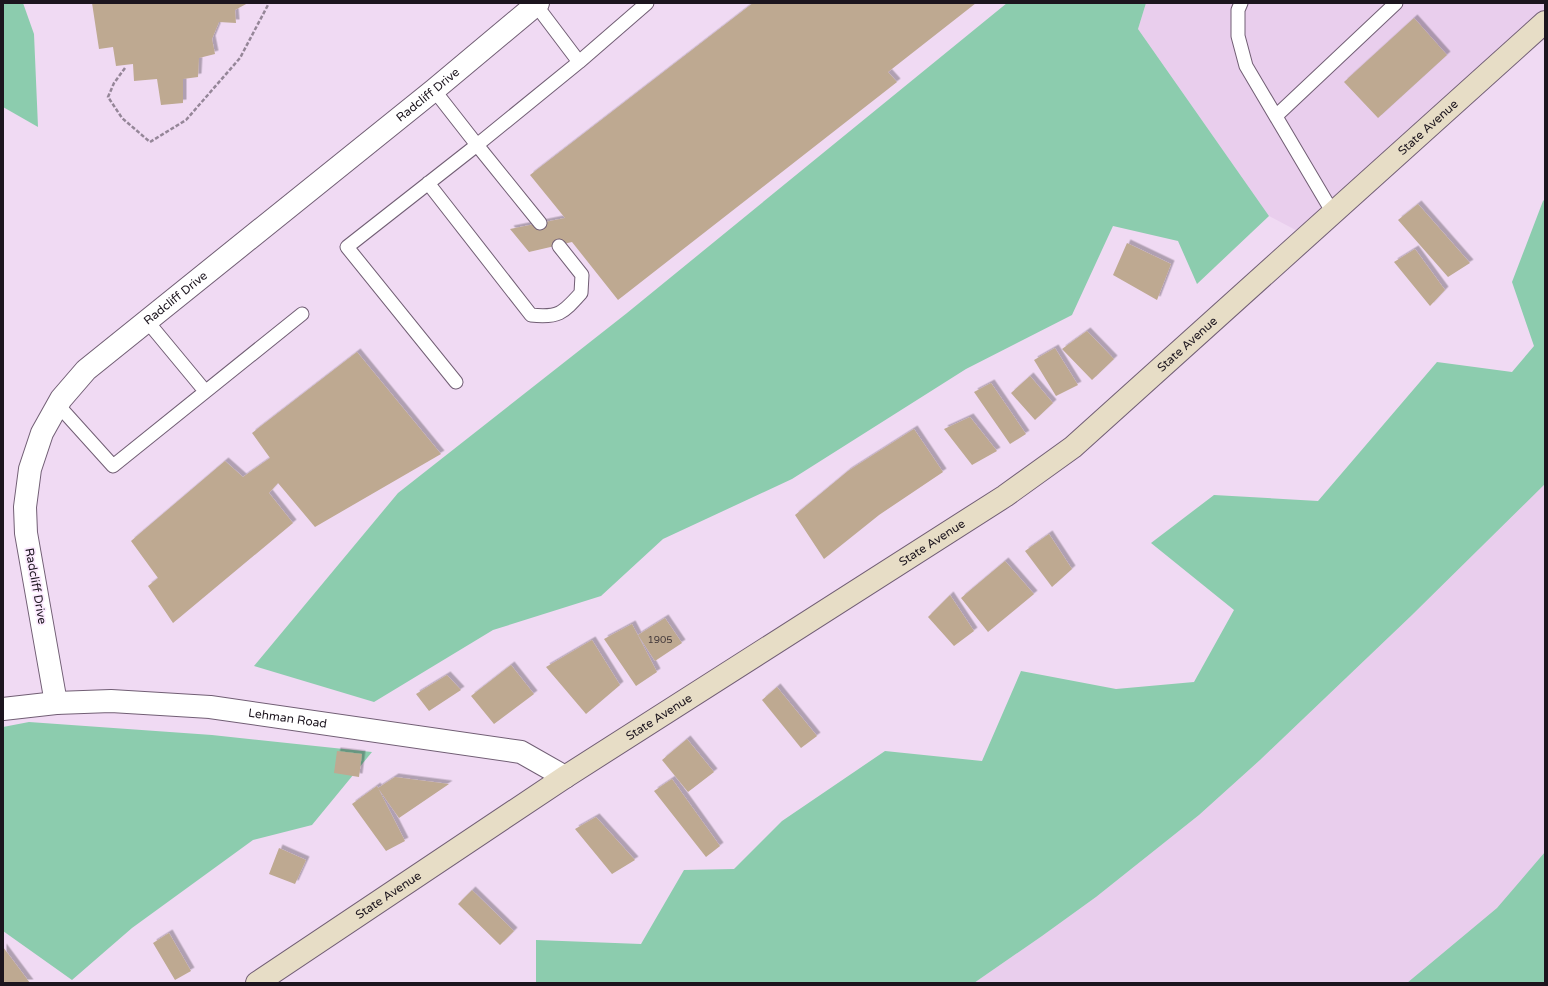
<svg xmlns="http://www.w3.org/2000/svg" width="1548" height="986" viewBox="0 0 1548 986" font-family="'Varela Round',sans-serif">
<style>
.built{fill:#e9ceed}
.green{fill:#8cccae}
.building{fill:#bea991;filter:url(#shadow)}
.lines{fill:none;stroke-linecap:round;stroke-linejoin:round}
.service-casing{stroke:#715e74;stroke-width:15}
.minor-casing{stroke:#715e74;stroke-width:24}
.secondary-casing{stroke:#715e74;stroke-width:24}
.path{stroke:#958698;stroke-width:2.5;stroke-dasharray:4 2;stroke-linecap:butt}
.service{stroke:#fff;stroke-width:13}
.minor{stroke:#fff;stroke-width:22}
.secondary{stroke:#e7ddc6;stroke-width:22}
.labels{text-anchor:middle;stroke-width:3.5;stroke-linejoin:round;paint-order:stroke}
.number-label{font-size:10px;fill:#443a3b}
.street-label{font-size:12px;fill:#1c151e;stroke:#fbe9fe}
</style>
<defs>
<filter id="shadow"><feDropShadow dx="3.5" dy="-3.5" stdDeviation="0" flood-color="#0004"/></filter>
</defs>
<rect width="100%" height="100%" fill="#f0daf3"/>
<!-- built -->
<path class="built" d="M1146 3H1545V22L1307 236 1269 216 1138 29Z
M1545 484V983H974L1042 936 1096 897 1199 815 1260 760 1411 616Z"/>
<!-- green -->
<path class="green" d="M3 3H23L34 34 38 127 3 107Z
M1007 3H1146L1138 29 1269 216 1197 284 1178 241 1113 226 1072 315 966 369 792 479 663 539 601 596 493 630 374 702 254 666 398 493 627 313Z
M1545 199V484L1411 616 1260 760 1199 815 1096 897 1042 936 974 983H536V940L641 944 684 870 734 869 782 821 885 751 982 761 1021 671 1116 689 1194 682 1234 610 1151 543 1214 495 1318 501 1437 362 1512 372 1534 346 1512 282 1543 201Z
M29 722 212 735 372 752 312 825 253 840 132 928 72 980 3 931V727Z
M1545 852V983H1407L1497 908Z"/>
<!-- building -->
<path class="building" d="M92 3H248L235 10 236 23 219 22 212 39 215 54 199 58 198 77 183 79V103L161 105 157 79 134 81 133 64 116 66 113 47 99 49Z
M753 3H976L888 72 897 82 618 300 572 242 529 252 510 229 565 218 530 175Z
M1414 18 1447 55 1378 118 1344 82Z
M1418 204 1470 263 1448 277 1398 220Z
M1127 243 1171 264 1157 300 1113 275Z
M1415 249 1445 290 1430 306 1394 262Z
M1087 331 1114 359 1092 380 1062 349Z
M1055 348 1078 385 1056 396 1034 360Z
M357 352 441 454 315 527 278 483 269 493 293 523 173 623 148 586 158 578 131 541 225 461 243 477 270 458 252 433Z
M1030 376 1053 403 1035 420 1011 393Z
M991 383 1026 434 1010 444 974 392Z
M970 417 997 451 972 465 944 429Z
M914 429 943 472 879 515 824 559 795 515 848 471Z
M1049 534 1072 569 1052 587 1025 551Z
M1005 561 1034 594 988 632 961 598Z
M950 595 974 631 954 646 928 617Z
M665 618 682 643 655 661 638 635Z
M632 624 657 672 636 686 604 639Z
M592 640 620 685 586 714 546 667Z
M511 665 534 694 494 724 471 696Z
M447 675 461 690 429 711 416 694Z
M777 687 817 736 801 748 762 700Z
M687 739 714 772 688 792 662 760Z
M337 751 362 754 359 777 334 773Z
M395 777 449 784 399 818 378 788Z
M672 779 720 846 706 857 654 791Z
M377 786 405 841 386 851 352 804Z
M596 817 635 860 612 874 575 829Z
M279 848 306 860 295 884 269 874Z
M472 890 514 931 500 945 458 904Z
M169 933 191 971 175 980 153 943Z
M3 947 30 983H3Z"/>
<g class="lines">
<defs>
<path id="service" d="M1241 3 1238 10V36L1246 66 1333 213
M536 5 579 62
M434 90 477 145 579 62 647 3
M1276 116 1396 3
M428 183 531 315C559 318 563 313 581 293L582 275 559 246
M147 321 205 391
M456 382 347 247 477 145 540 223
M58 405 113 466 302 314"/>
<g id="minor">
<path id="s1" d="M56 703 26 533 25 507 30 469 42 433 61 399 86 370 434 90 538 3"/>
<path id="s2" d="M3 709 56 703 111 701 210 707 521 752 565 777"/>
</g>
<g id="secondary">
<path id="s3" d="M257 983 565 777 1005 496 1073 447 1545 22"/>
</g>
</defs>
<!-- service casing -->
<use href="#service" class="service-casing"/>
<!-- minor casing -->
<use href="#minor" class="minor-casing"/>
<!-- secondary casing -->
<use href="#secondary" class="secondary-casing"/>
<!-- path -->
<path class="path" d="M125 68 114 83 108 97 122 118 150 142 186 120 240 58 269 3"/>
<!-- service -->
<use href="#service" class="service"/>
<!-- minor -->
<use href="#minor" class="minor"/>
<!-- secondary -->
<use href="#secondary" class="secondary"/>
</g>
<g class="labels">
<!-- number labels -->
<g class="number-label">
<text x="660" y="643">1905</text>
</g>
<!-- street labels -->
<g class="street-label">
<text dy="4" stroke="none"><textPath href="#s1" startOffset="791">Radcliff Drive</textPath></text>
<text dy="4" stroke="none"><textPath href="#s3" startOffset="1454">State Avenue</textPath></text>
<text dy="4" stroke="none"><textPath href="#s1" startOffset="467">Radcliff Drive</textPath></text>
<text dy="4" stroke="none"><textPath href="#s3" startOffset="1130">State Avenue</textPath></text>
<text dy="4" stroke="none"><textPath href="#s3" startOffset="806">State Avenue</textPath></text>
<text transform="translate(36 586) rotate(80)" y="4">Radcliff Drive</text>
<text dy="4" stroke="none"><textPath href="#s3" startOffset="482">State Avenue</textPath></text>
<text dy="4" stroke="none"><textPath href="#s2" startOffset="286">Lehman Road</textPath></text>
<text dy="4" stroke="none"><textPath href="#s3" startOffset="158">State Avenue</textPath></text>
</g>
</g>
<!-- border -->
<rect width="1548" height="986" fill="none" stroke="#1c151e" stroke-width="8"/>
</svg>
